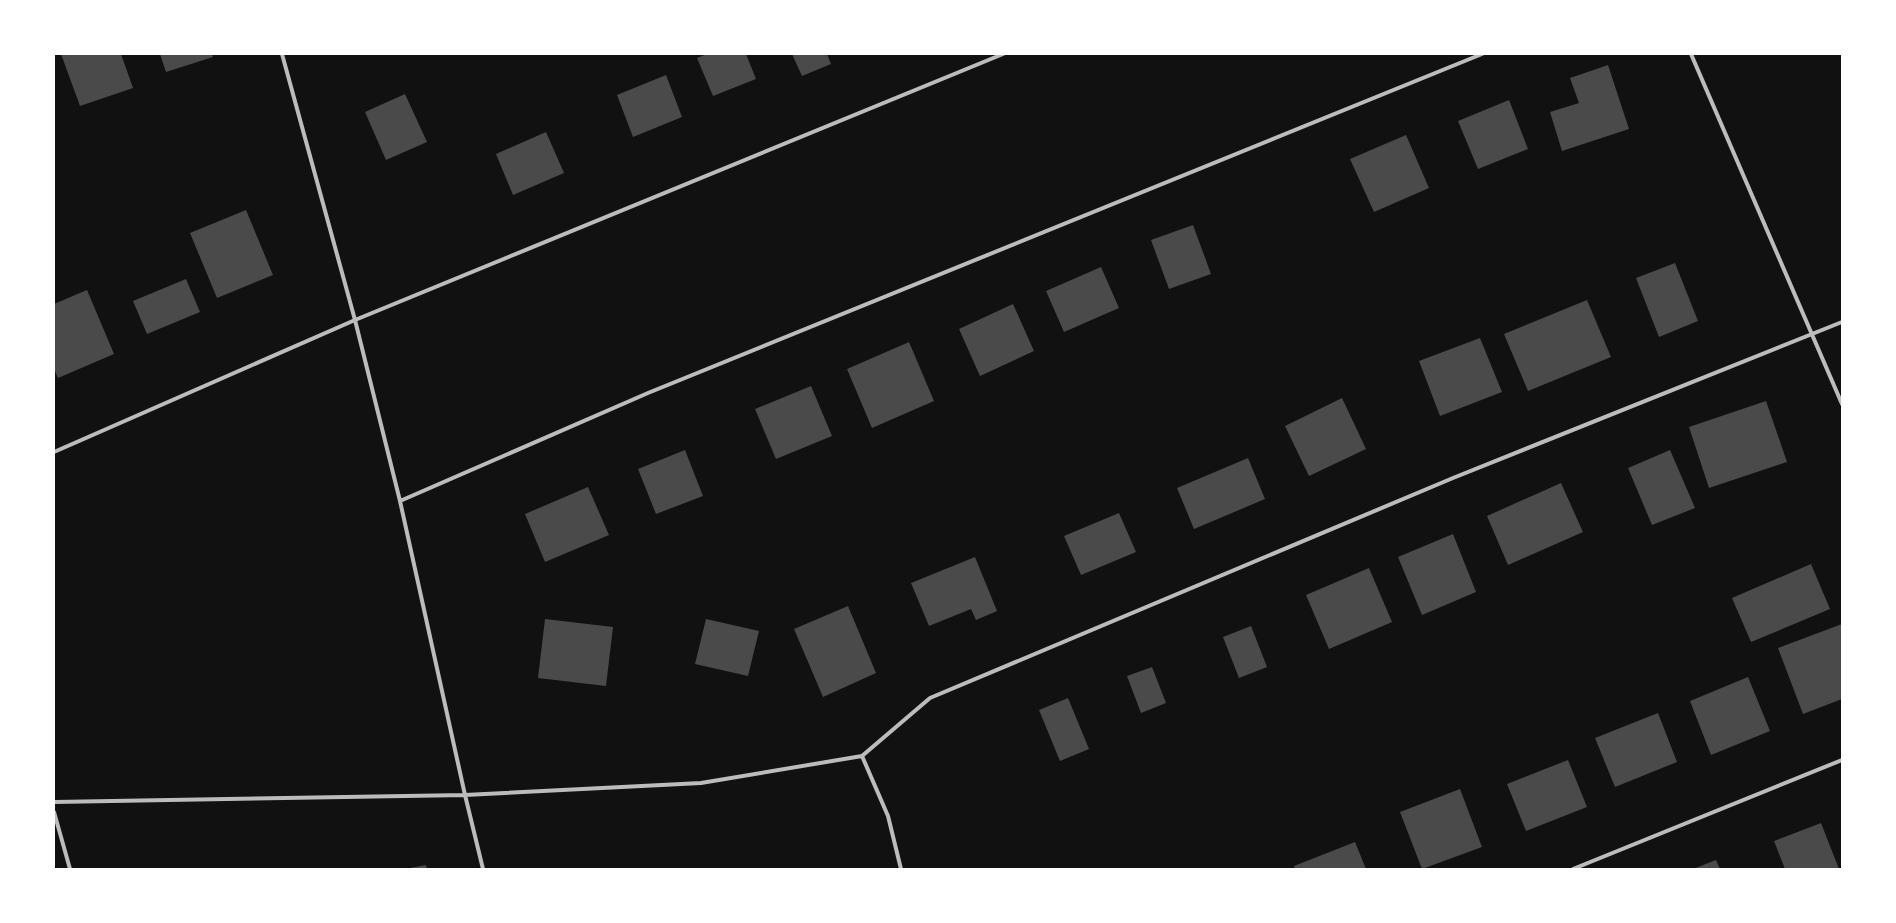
<svg xmlns="http://www.w3.org/2000/svg" width="1896" height="923" viewBox="0 0 1896 923" font-family="'Nunito Sans',sans-serif">
<style>
.building{fill:#4a4a4a}
.lines{fill:none;stroke-linecap:round;stroke-linejoin:round}
.minor{stroke:#bcbcbc;stroke-width:4}
</style>
<rect width="100%" height="100%" fill="#111"/>
<!-- building -->
<path class="building" d="M61 54H121L133 88 80 106Z
M160 54H212L213 57 166 72Z
M707 54H746L756 79 713 96 697 58Z
M792 54H827L831 64 802 76Z
M1608 65 1629 129 1562 151 1550 112 1579 103 1570 78Z
M666 75 682 117 633 137 617 95Z
M405 94 427 142 386 160 365 112Z
M1509 100 1528 149 1478 169 1458 121Z
M546 132 564 173 513 195 496 154Z
M1406 135 1429 188 1374 212 1350 159Z
M246 210 273 275 217 298 190 233Z
M1193 225 1211 274 1169 289 1151 240Z
M1675 263 1698 321 1659 337 1636 278Z
M1101 267 1119 308 1064 332 1046 291Z
M186 279 200 312 147 334 133 301Z
M87 290 114 354 58 378 54 369V304Z
M1587 300 1611 357 1528 391 1504 334Z
M1013 304 1034 351 980 376 959 329Z
M1480 338 1502 392 1440 416 1419 361Z
M909 342 934 401 872 428 847 369Z
M811 386 832 436 776 459 755 409Z
M1342 398 1366 449 1309 476 1285 426Z
M1766 401 1787 462 1709 488 1689 427Z
M685 450 703 496 656 514 638 469Z
M1670 450 1695 508 1652 525 1628 468Z
M1248 458 1265 499 1194 529 1177 488Z
M1561 483 1583 532 1508 565 1487 516Z
M588 487 609 535 545 562 525 514Z
M1119 513 1136 552 1081 575 1064 536Z
M1453 534 1476 592 1422 615 1398 557Z
M975 557 997 611 976 620 971 609 929 626 911 583Z
M1811 564 1830 609 1751 642 1732 598Z
M1369 568 1392 622 1329 649 1306 595Z
M848 606 876 673 823 697 794 629Z
M545 619 613 627 606 686 538 678Z
M706 619 759 631 748 676 695 664Z
M1842 624V699L1803 714 1778 648Z
M1251 626 1267 667 1239 678 1223 637Z
M1152 667 1166 703 1141 713 1127 676Z
M1748 677 1770 731 1711 755 1690 701Z
M1068 698 1089 749 1060 761 1039 710Z
M1658 713 1677 762 1615 787 1595 738Z
M1568 760 1587 807 1526 831 1507 784Z
M1460 789 1482 847 1422 869 1400 812Z
M1821 823 1839 869H1785L1774 841Z
M1355 842 1366 869H1295L1294 866Z
M1716 860 1720 869H1693Z
M426 865 427 869H410V868Z"/>
<g class="lines">
<!-- minor -->
<path class="minor" d="M282 54 355 320 400 501 465 795 483 869
M1691 54 1842 404
M54 452 355 320 1003 54
M400 501 648 393 1482 54
M862 756 930 698 1453 478 1842 322
M54 802 465 795 701 783 862 756 888 816 901 869
M54 812 70 869
M1573 869 1842 760"/>
</g>
<!-- border -->
<rect width="1896" height="923" fill="none" stroke="#ffffff" stroke-width="110"/>
</svg>
